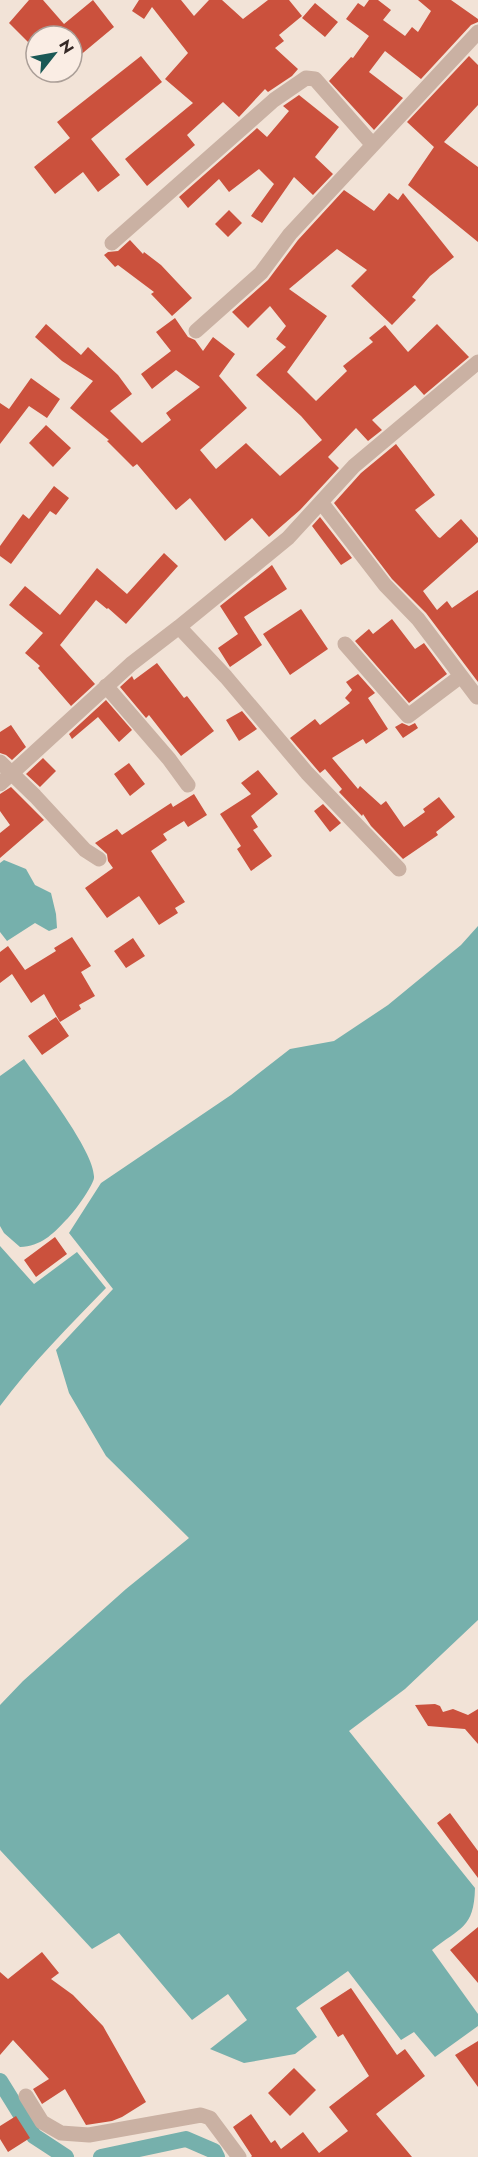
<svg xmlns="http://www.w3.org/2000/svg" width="478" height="2157" viewBox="0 0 478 2157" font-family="Jost,sans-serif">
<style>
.water{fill:#76b0ac}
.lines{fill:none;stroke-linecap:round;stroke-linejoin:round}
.canal{stroke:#76b0ac;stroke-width:16}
.building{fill:#cb513d}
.minor{stroke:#cab1a3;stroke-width:15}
</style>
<rect width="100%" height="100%" fill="#f2e3d7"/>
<!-- water -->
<path class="water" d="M4 860 26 869 35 885 51 893 56 914 57 928 49 931 35 923 7 941 0 932V863Z
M478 926V1620L405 1689 349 1731 475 1888C474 1929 460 1927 432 1950L478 2014V2026L435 2057 414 2032 401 2040 348 1971 296 2008 317 2037 295 2054 244 2063 210 2049 247 2020 228 1994 192 2020 119 1933 92 1949 0 1850V1705L23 1681 126 1589 189 1538 106 1456 69 1393 56 1350 113 1289 69 1233 101 1183 231 1095 290 1049 334 1041 388 1005 461 945Z
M24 1059C40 1082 96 1153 94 1178 93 1186 73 1214 66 1220 52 1235 41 1246 20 1247L4 1233 0 1226V1076Z
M0 1246 34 1284 77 1252 106 1288C69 1326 32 1363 0 1406Z"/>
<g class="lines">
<!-- canal -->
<path class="canal" d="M0 2081 34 2136 66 2157
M101 2157 186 2139 214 2151 217 2157"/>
</g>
<!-- building -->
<path class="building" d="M29 0H43L64 24 93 0 114 27 72 62V36H34L28 42 9 23Z
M139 0H181L194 16 209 0H222L243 19 268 0H289L302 16 279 35 284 41 275 48 298 69 292 76 268 92 265 89 239 117 223 102 187 135 195 145 147 186 125 159 193 103 165 79 188 53 152 7 144 19 132 11Z
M369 0H378L391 10 383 20 405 36 412 27 418 32 431 11 418 0H451L478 19V22L471 25 421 79 385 51 369 72 403 98 374 130 329 81 351 57 353 58 369 36 346 19 358 3 364 7Z
M315 3 338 22 325 37 302 18Z
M141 56 162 82 91 139 120 175 98 192 83 172 55 194 34 167 70 138 57 122Z
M469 56 478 65V105L444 142 478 167V242L408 185 434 147 407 122Z
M299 95 339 127 315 157 333 174 313 195 294 177 262 223 251 216 274 184 259 169 229 192 219 179 188 208 179 197 257 128 267 137 289 111 283 106Z
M344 190 374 211 389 193 398 200 403 193 454 257 430 276 412 297 416 300 392 325 351 286 367 270 337 249 289 289 327 316 287 372 316 401 347 371 343 366 373 342 369 338 385 325 408 352 437 324 469 357 424 395 415 385 372 420 382 430 368 441 356 428 328 457 339 468 300 510 269 537 252 518 225 541 190 498 176 510 137 464 133 467 107 441 109 440 70 408 93 381 62 361 35 337 46 324 81 355 88 347 118 375 132 394 110 411 142 443 171 420 166 413 200 387 176 370 152 389 141 374 171 351 156 332 175 318 188 337 195 340 203 351 213 337 235 354 219 376 247 408 200 450 216 469 246 443 280 476 322 440 301 416 256 375 286 347 276 339 286 326 270 306 248 328 232 312 268 280 298 240Z
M229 210 242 223 228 237 215 224Z
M130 240 143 254 144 252 161 265 192 298 172 316 151 294 154 292 118 265 115 267 104 255 108 252 118 251Z
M31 378 60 399 47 418 29 406 0 444V403L9 409Z
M46 425 71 448 53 467 29 443Z
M396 444 435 495 415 510 438 537 440 538 461 519 478 538V542L423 591 437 610 447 601 452 608 478 590V682L426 613 392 579 334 503 361 473Z
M54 486 69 498 56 515 50 511 11 564 0 556V546L23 514 29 519Z
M320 517 352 558 341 565 312 526Z
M164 553 178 566 126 624 108 608 107 609 96 600 60 645 95 684 71 706 38 668 40 666 25 653 43 633 9 605 25 586 60 615 97 568 127 594Z
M272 565 287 589 244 617 262 645 230 667 218 648 238 634 220 606Z
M301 609 328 649 290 675 263 634Z
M392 619 415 649 424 643 447 674 409 703 355 641 369 629 373 634Z
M157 663 184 698 187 696 214 731 181 756 149 715 146 718 120 687 132 676 134 680Z
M358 674 375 693 368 698 388 729 366 744 363 739 332 758 358 789 360 786 381 805 386 801 404 827 425 812 423 809 439 797 455 817 436 832 438 835 403 859 371 826 363 814 362 816 339 792 342 789 325 769 320 773 290 738 315 719 320 725 350 703 345 698 352 690 346 682Z
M106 700 132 730 119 742 98 717 72 739 69 734Z
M242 711 257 729 239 741 226 720Z
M402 723 409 726 415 723 418 728 403 738 395 727Z
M11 725 26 747 12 760 6 755 0 753V732Z
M43 758 56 771 40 787 26 774Z
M129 763 145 784 130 796 114 774Z
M258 770 278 794 251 816 258 827 253 830 272 856 251 871 237 849 241 846 220 814 251 794 241 783Z
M11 787 44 820 0 858V833L10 825 0 811V794Z
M194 794 207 815 188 827 184 821 163 834 167 840 151 851 185 902 175 908 178 913 159 925 139 896 107 918 85 888 113 868 108 861 107 854 95 843 117 829 122 835 171 803 173 807Z
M323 804 341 823 330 832 314 811Z
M72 937 91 966 81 972 95 996 79 1005 81 1009 60 1022 44 994 31 1003 12 974 0 983V952L8 946 25 970 56 951 54 948Z
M133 938 145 956 126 968 114 951Z
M56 1017 69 1036 42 1055 28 1036Z
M55 1237 67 1254 36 1277 24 1260Z
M435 1704 440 1706 443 1712 453 1709 468 1715 478 1709V1744L465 1729 428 1726 415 1705Z
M450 1813 478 1851V1878L437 1823Z
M478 1927V1983L450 1950Z
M42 1952 59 1973 51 1979 73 1995 103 2026 146 2102 122 2117 112 2121 86 2125 65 2089 42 2104 33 2089 49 2079 13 2040 0 2055V1972L8 1979Z
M351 1988 397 2055 405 2049 425 2076 376 2114 412 2157H251L252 2156 233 2127 251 2114 271 2143 275 2140 281 2149 303 2132 319 2153 348 2131 329 2107 369 2076 343 2034 338 2037 320 2008Z
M478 2041V2087L455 2055Z
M294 2068 316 2090 290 2116 268 2093Z
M16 2116 30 2138 8 2152 0 2139V2126Z"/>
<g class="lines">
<!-- minor -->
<path class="minor" d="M112 243 274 100 306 78 315 79 372 144
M196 331 261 273 290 234 478 32
M321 502 385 585 418 619 477 697
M179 627 226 677 307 773 399 869
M345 644 408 716 461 676
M106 686 169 759 188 785
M0 762 35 796 85 850 99 859
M0 784 131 664 179 627 288 538 354 466 478 362
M26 2096 42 2122 61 2133 89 2135 201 2115 210 2118 239 2157"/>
</g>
<!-- north arrow -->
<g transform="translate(54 54) rotate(59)"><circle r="28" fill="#faede4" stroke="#ab9f98" stroke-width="1.5"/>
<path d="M0-4.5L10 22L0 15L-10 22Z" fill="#1a5855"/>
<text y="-9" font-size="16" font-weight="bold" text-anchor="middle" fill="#352926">N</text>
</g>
</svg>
